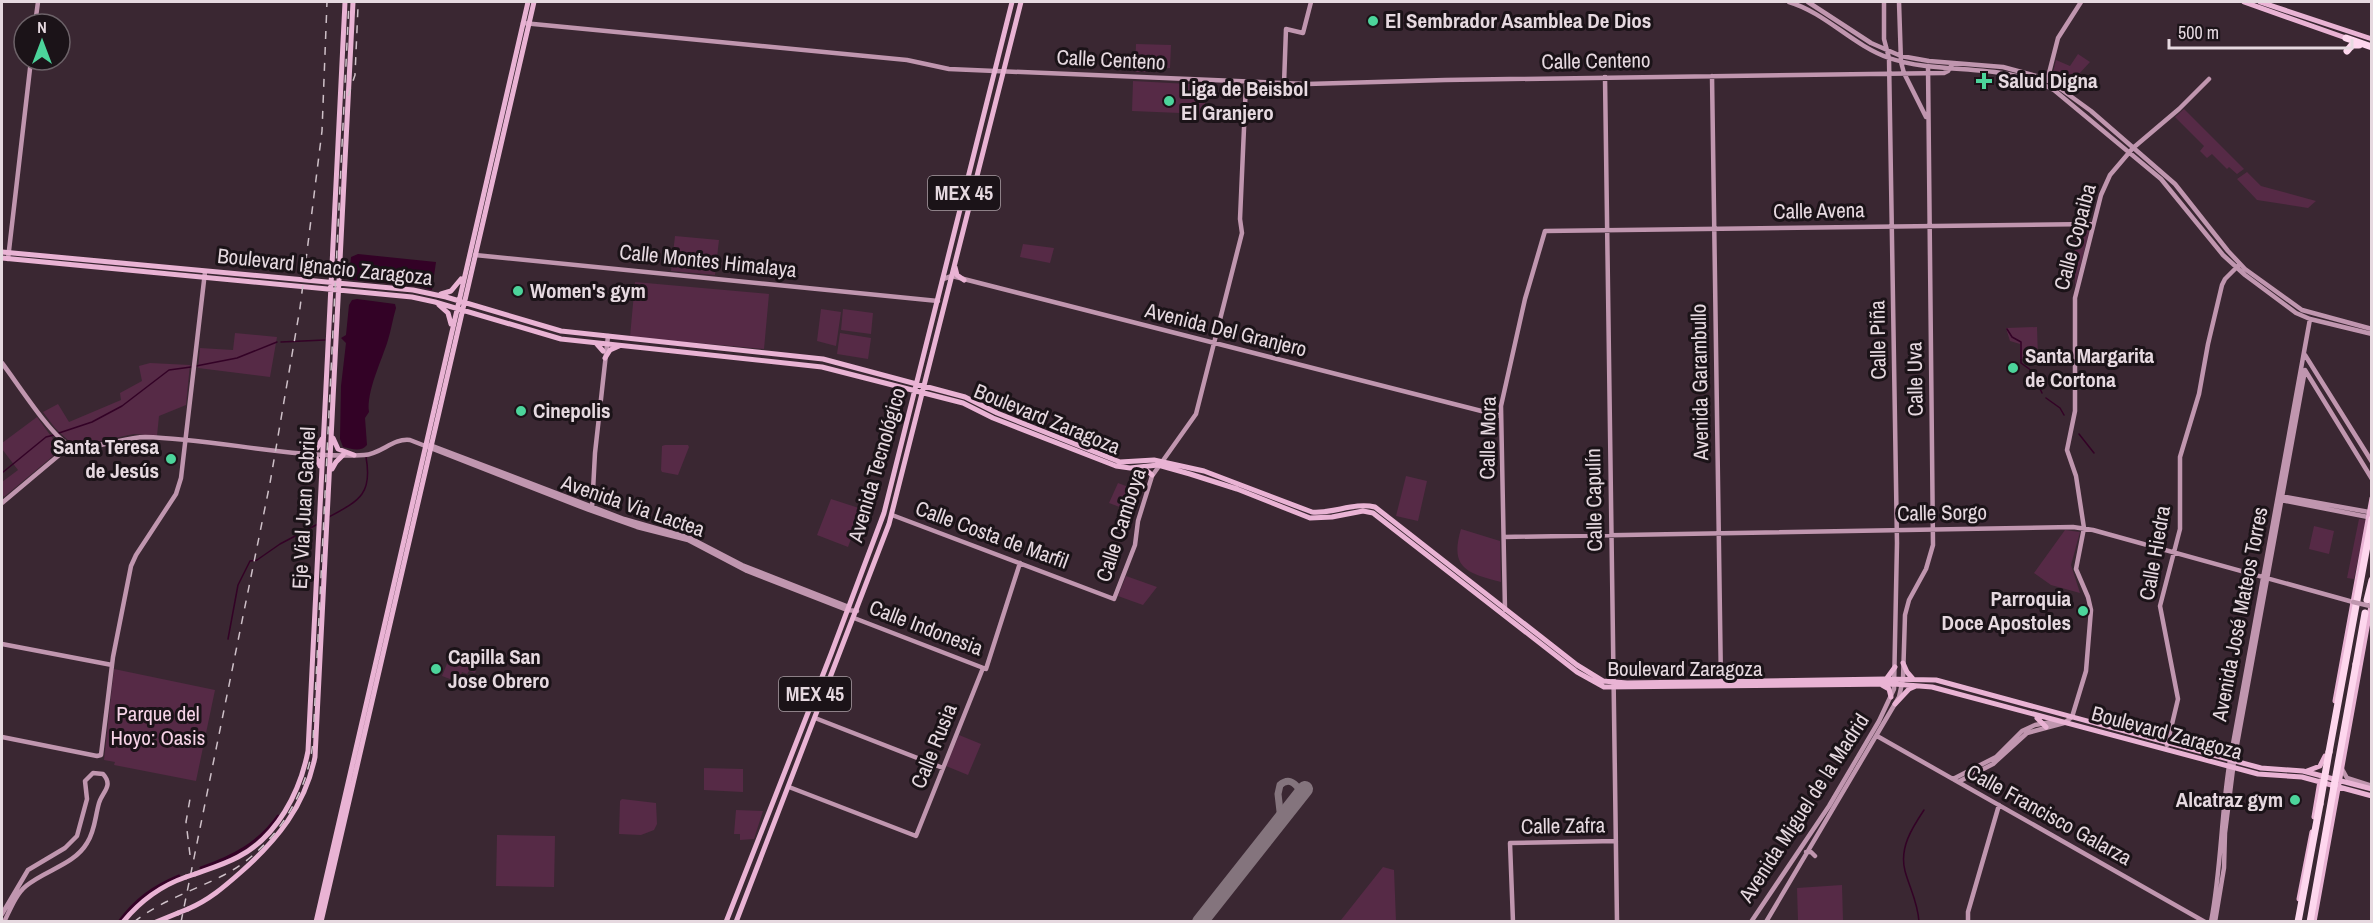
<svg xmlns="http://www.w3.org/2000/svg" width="2373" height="923" viewBox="0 0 2373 923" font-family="'Archivo Narrow',sans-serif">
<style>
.green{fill:#562a46}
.water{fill:#330226}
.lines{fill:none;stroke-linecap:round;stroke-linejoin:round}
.stream{stroke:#330226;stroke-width:1.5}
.canal{stroke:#330226;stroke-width:3}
.taxiway{stroke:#84747d;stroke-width:7}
.runway{stroke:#84747d;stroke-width:16}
.secondary{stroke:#c096af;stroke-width:4.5}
.primary{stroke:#e9b3d4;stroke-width:5}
.highway{stroke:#fed7ee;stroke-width:7}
.rail{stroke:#cec0c8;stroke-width:1.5;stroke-dasharray:8 8;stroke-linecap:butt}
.secondary-bridge{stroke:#c096af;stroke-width:4.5}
.primary-bridge{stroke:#e9b3d4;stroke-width:5}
.highway-bridge{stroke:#fed7ee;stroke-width:7}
.poi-dot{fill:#4cd49b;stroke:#1b1318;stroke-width:2}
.labels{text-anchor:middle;stroke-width:6;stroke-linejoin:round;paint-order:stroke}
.shield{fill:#1b1318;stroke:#a99ea4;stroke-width:1.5}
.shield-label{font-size:20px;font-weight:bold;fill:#e6d9e0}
.poi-label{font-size:21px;font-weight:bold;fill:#e6d9e0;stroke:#1b1318;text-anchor:start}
.street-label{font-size:21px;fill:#e6d9e0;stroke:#1b1318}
.park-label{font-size:21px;fill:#f6d3e7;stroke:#1b1318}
</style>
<rect width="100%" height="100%" fill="#3a2732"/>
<!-- green -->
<path class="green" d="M1136 44 1171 45 1170 68 1149 69V72H1135Z
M2078 54 2090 62 2066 88 2058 83 2053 72 2056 60 2070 66Z
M1133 81 1207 85 1204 114 1132 111Z
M2184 109 2244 169 2237 174 2229 167 2227 169 2212 154 2207 158 2200 151 2204 146 2175 117Z
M2247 172 2261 186 2316 201 2308 208 2257 200 2237 179Z
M2074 225H2091L2075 287Z
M675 236 719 240 715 275 671 271Z
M1023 244 1054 248 1050 263 1020 257Z
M635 282 769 294 764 349 630 337Z
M821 309 841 312 836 346 817 341Z
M843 309 873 313 871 334 841 330Z
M2037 327 2038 359H2020V344L2010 341 2006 328Z
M235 333 277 337 270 377 198 368 200 348 233 350Z
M840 333 871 338 868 359 837 354Z
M150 363 190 365 186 405 159 416 157 436 134 434 85 444 71 443 55 428 43 412 58 404 69 422 121 400 120 393 142 381 139 366Z
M37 417 53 439 65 446 4 497 2 494V482L18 470 2 449V443Z
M665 445H688L689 447 678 475 662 472 661 470 662 446Z
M1406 476 1427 481 1418 521 1396 516Z
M1118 483 1139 491 1133 512 1109 503Z
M831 499 862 509 848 547 817 535Z
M2359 519 2366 520 2354 579 2347 578Z
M2314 526 2334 531 2329 554 2309 549Z
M1461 529 1500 541 1501 582C1468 573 1449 569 1461 529Z
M2065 530 2080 532 2071 565 2080 593 2051 585 2034 573Z
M1126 576 1157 587 1143 605 1118 596Z
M453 649 481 659 475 673 469 671 467 674 462 672 458 682 442 676Z
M114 669 215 690 196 781 114 765 115 762 104 760Z
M959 735 981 744 968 775 946 766Z
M704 768 743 769V792L704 790Z
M622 799 656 803 657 824 654 830 641 835 619 834 620 801Z
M736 810 763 811 754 839 740 840V834H734Z
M497 835 555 836 554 887 496 886Z
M1383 867 1394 870 1396 921H1327L1341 920Z
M1842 885 1843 921H1798L1797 888Z"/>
<!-- water -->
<path class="water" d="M358 254 436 262 432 290 415 286 352 280 349 277 351 257Z
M357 299 395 304 396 308C393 318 391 330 388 340 382 360 366 392 369 412L365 418 367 445C362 452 351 449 343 447L340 439 341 386 346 343 341 338 346 335 349 305 352 300Z"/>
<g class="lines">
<!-- stream -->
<path class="stream" d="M2007 329 2012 337 2021 342V363L2032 371
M281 342 325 340
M196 366 237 358 277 342
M2035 378 2042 393
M2046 398 2060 408 2064 415
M59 433 92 422 122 406 169 370 191 367
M2079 434 2094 453
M2 473 46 437 54 435
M329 517C358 501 373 495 366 457
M228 639 238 585 250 561 257 560 280 544 318 524
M1919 922C1918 903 1910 889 1905 871 1899 848 1912 828 1924 810"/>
<!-- canal -->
<path class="canal" d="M201 868C233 857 258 844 278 816
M119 922C136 899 153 887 179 876"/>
<!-- taxiway -->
<path class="taxiway" d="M1281 820 1278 794 1280 785C1288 778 1294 782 1299 789V796"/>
<!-- runway -->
<path class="runway" d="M1200 922 1305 789"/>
<!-- secondary -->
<path class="secondary" d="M1789 2C1826 13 1852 45 1889 58 1942 76 2004 61 2054 90L2161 179 2223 255 2245 275 2296 313 2310 319 2372 334
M1808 2 1871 43 1901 56 1929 61 2003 67 2047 79 2091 111 2175 184 2228 251 2245 269 2302 310 2372 329
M1899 2 1901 62 1904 73 1926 117
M523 23 907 60 949 69 1307 84 1445 80 1944 73 1948 71 1953 63
M35 24 38 2
M1712 76 1721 685
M1605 77 1617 922
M2047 81 2058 38 2081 2
M1284 84 1286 29 1303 33 1311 2
M475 255 938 301
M8 259 31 60
M943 279 952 276 1501 416
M2305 355 2372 462
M2 363C16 381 51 436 68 444 89 453 122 437 145 437 217 439 292 459 364 455 382 454 392 438 410 440L589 510 637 527 688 540 747 571 847 610 857 611
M2305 370 2372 479
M430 445 624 519 690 538 742 565 849 607
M2280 496 2369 512
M2281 500 2368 517
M2 503 71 445
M592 509 595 453 608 336
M892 515 1114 599 1135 545 1138 521 1152 476 1196 414 1242 233 1240 219 1246 83
M1504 537 2073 527 2093 530 2353 602
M1505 610 1501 406 1525 299 1545 231 2093 224
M854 618 986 669 1020 563
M2 644 112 665
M815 718 943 768
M1877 736 2205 922
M2 737 97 756 101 755 113 657 131 566 136 555 176 494 181 478 205 272
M2167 745 2178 699 2160 606 2180 529V457L2199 394 2208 344 2222 285 2225 279 2238 266
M2342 769 2347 778 2372 786
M1953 779 1996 757 2022 731 2035 725 2057 721
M1958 782 1993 764 2027 733 2064 723 2072 717 2086 671 2091 610 2088 597 2076 569 2084 528 2076 476 2067 450 2075 411V298L2101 195 2110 175 2133 148 2179 109 2209 79
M789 787 916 836 983 668
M1806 852H1811L1815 856
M2 914 28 870 65 848 77 836 87 799 85 781 93 773 103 774C114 786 102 792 99 803 95 817 95 831 87 843 74 865 45 870 26 886 16 894 10 910 4 922
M1513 922 1510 843 1616 841
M1751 922 1829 806 1879 721 1894 689 1897 543 1889 58 1884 39V2
M1766 922 1899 697 1903 679 1905 615 1909 600 1926 569 1933 545 1928 66
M1968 922V912L1999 805
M2211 922C2221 870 2221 818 2229 766L2310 319
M2215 922 2224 868 2225 833 2234 761 2305 370"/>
<!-- primary -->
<path class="primary" d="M2244 2 2346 38
M2260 2 2372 39
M2 252 413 290 446 297 561 331 823 359 965 397 997 413 1120 462 1154 460 1204 471 1312 512C1333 514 1354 502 1375 507L1577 665 1603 681 1627 683 1885 679 1936 680 2261 768 2303 771 2372 789
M2 258 412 297 435 302 561 339 822 367 963 403 993 418 1116 466 1130 468 1158 465 1190 474 1237 489 1310 518 1332 517 1363 511 1373 513 1577 672 1604 687 1894 684 1932 687 2258 774 2302 777 2372 796
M955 267 957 275 964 280
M441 294 451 291 461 279
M439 305 448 313 451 324
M596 343 603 351
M605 358 610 350 619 346
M333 438 338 449 354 455
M305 453 317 448 322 439
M308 453 317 459 320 466
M1143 467 1152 475
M332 469 336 462 343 455
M1903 663 1907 672 1913 679
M1887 678 1895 667
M1882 685 1889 689 1891 697
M2335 701 2372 498
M1895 704 1909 689 1916 686
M2037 718 2046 727
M2307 771 2320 766 2325 756
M2314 817 2320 781
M195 874C209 869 225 864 238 857 277 837 300 792 308 751L345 2
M2299 899 2312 832
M188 909C209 900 224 887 241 872 277 840 305 806 315 757L353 2
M123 922C141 900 160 886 186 877
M156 922 178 913
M316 922 528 2
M321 922 534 2
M726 922 831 654 884 513 1012 2
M736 922 889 524 1021 2
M2314 922 2372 600"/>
<!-- highway -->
<path class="highway" d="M2346 38 2372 47
M2347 51 2352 45H2359
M2367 600 2372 580
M2356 664 2365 613
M2329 752 2372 519
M2298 922 2320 804
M2310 922 2334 786"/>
<!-- rail -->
<path class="rail" d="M348 96 355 75 358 7
M190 855 186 822 191 793
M134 922C162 900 193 891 224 875 273 849 308 796 313 741L349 2
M181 922 270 483 300 308 322 131 327 2"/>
<!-- secondary-bridge -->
<path class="secondary-bridge" d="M2353 602 2370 606"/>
<!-- primary-bridge -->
<path class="primary-bridge" d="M186 877 195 874
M178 913 188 909"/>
<!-- highway-bridge -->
<path class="highway-bridge" d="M2334 786 2356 664
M2320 804 2329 752"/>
</g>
<!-- markers -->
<g class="poi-dot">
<circle cx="1373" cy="21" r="6"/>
<path d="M1981 72h6v6h6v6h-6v6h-6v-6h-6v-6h6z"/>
<circle cx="1169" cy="101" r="6"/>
<circle cx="518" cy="291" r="6"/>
<circle cx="2013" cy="368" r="6"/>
<circle cx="521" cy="411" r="6"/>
<circle cx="171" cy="459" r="6"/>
<circle cx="2083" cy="611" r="6"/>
<circle cx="436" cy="669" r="6"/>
<circle cx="2295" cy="800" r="6"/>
</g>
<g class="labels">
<!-- shield labels -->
<g class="shield">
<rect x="928" y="176" width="72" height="34" rx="4.5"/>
<rect x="779" y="677" width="72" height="34" rx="4.5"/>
</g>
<g class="shield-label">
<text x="964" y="200">MEX 45</text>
<text x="815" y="701">MEX 45</text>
</g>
<!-- poi labels -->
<g class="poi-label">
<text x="1385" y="28">El Sembrador Asamblea De Dios</text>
<text x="1998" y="88">Salud Digna</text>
<text x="1181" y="96">Liga de Beisbol<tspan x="1181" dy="24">El Granjero</tspan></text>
<text x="530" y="298">Women's gym</text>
<text x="2025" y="363">Santa Margarita<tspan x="2025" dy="24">de Cortona</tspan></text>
<text x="533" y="418">Cinepolis</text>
<text x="159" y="454" text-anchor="end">Santa Teresa<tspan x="159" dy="24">de Jesús</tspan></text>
<text x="2071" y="606" text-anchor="end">Parroquia<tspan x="2071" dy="24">Doce Apostoles</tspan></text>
<text x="448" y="664">Capilla San<tspan x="448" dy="24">Jose Obrero</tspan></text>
<text x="2283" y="807" text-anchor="end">Alcatraz gym</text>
</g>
<!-- street labels -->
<g class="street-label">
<text transform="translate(1111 60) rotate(3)" y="7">Calle Centeno</text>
<text transform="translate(1596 61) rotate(-1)" y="7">Calle Centeno</text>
<text transform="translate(1819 211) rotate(-1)" y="7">Calle Avena</text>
<text transform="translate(2075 237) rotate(-75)" y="7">Calle Copaiba</text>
<text transform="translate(708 261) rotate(6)" y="7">Calle Montes Himalaya</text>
<text transform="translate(325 267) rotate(6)" y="7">Boulevard Ignacio Zaragoza</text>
<text transform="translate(1226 330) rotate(14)" y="7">Avenida Del Granjero</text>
<text transform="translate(1878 340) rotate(-91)" y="7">Calle Piña</text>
<text transform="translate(1915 379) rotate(-91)" y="7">Calle Uva</text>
<text transform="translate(1700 382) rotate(-91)" y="7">Avenida Garambullo</text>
<text transform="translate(1047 419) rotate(22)" y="7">Boulevard Zaragoza</text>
<text transform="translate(1488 438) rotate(-89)" y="7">Calle Mora</text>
<text transform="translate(877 465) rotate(-74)" y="7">Avenida Tecnológico</text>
<text transform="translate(1594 500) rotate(-91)" y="7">Calle Capulín</text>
<text transform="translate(633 506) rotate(19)" y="7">Avenida Via Lactea</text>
<text transform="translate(304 508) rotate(-87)" y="7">Eje Vial Juan Gabriel</text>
<text transform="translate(1942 513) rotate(-1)" y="7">Calle Sorgo</text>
<text transform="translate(1121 525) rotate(-72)" y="7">Calle Camboya</text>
<text transform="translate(992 535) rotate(20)" y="7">Calle Costa de Marfil</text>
<text transform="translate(2155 553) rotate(-80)" y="7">Calle Hiedra</text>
<text transform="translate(2240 614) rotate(-79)" y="7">Avenida José Mateos Torres</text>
<text transform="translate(926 628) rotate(21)" y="7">Calle Indonesia</text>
<text x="1685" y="676">Boulevard Zaragoza</text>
<text transform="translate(2167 733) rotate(15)" y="7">Boulevard Zaragoza</text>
<text transform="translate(934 746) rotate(-68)" y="7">Calle Rusia</text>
<text transform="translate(1804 808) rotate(-57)" y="7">Avenida Miguel de la Madrid</text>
<text transform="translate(2049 815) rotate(29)" y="7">Calle Francisco Galarza</text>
<text transform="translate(1563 826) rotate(-1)" y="7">Calle Zafra</text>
</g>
<!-- park labels -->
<g class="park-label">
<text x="158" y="721">Parque del<tspan x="158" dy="24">Hoyo: Oasis</tspan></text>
</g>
</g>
<!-- border -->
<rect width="2373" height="923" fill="none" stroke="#e6d9e0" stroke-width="6"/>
<!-- north arrow -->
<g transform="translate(42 42)"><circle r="28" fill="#1b1318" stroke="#6c6268" stroke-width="1.5"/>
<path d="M0-4.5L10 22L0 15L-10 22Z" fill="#4cd49b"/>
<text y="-9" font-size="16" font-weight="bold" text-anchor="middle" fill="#e6d9e0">N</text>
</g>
<!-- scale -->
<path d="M2169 39v9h183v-9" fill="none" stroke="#e6d9e0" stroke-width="3"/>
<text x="2178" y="39" font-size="18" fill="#e6d9e0" stroke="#1b1318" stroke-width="4.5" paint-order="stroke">500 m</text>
</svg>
